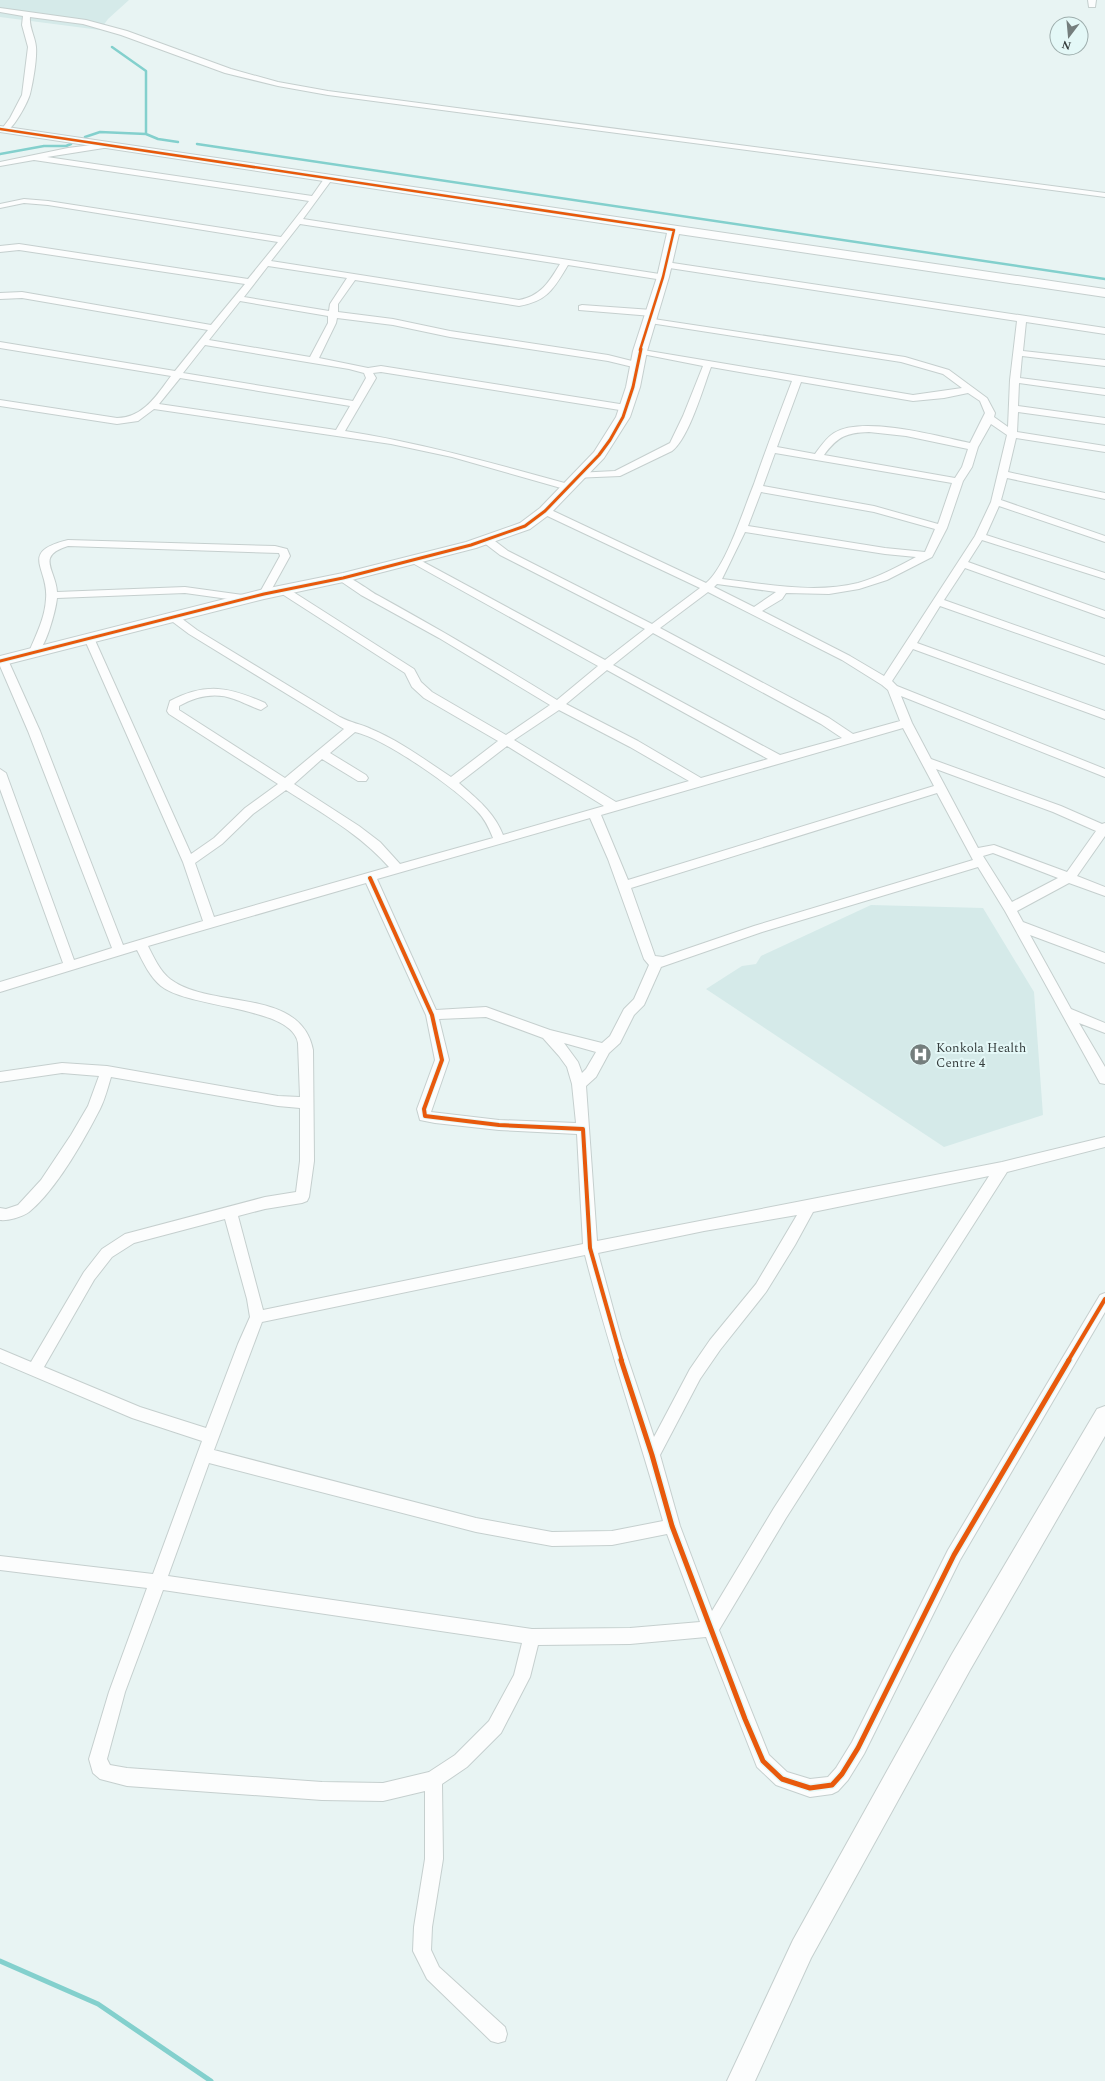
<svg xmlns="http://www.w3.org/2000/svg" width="1105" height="2081" viewBox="0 0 1105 2081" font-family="Spectral,serif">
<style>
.built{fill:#d5eae9}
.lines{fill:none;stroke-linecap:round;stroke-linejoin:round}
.stream-far1{stroke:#83d0cd;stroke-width:2.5}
.stream{stroke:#83d0cd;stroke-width:5}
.street-casing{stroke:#c5cfce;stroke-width:2}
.secondary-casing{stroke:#c5cfce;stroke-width:2}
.street{fill:#fcfdfd;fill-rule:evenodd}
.secondary{fill:#fcfdfd;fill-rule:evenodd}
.cycleway-far3-casing{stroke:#e4f8f7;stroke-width:4}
.cycleway-far2-casing{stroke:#e4f8f7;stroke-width:5}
.cycleway-far1-casing{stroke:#e4f8f7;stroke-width:6}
.cycleway-casing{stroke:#e4f8f7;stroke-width:8}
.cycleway-far3{stroke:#e8590c;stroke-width:2.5}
.cycleway-far2{stroke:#e8590c;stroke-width:3}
.cycleway-far1{stroke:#e8590c;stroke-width:4}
.cycleway{stroke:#e8590c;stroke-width:5}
.labels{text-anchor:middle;stroke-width:4;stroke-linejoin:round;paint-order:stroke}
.poi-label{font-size:13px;fill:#363e3e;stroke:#e4f8f7;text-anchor:start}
</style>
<rect width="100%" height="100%" fill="#e8f4f3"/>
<!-- built -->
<path class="built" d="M0 0H129L108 19 100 30 0 17Z
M871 905 983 908 1034 992 1043 1115 944 1147 706 989 742 966 756 964 761 956Z"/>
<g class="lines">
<!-- stream-far1 -->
<path class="stream-far1" d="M112 47 146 71V134L158 139 178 142
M85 137 100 132 146 134
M197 144 1105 279
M0 154 44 146H66L71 144"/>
<!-- stream -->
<path class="stream" d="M0 1961 98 2004 211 2081"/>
<defs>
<path id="street" d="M1088 0H1096L1095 7H1089Z
M0 8 86 20 127 31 231 69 278 82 328 91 1105 193V197L328 95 278 86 225 73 121 35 83 24 30 17C29 28 35 36 36 47 37 59 33 82 30 94 28 102 13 130 5 132L1 130 10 118 22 95 28 47 22 25 23 16 0 12Z
M107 143 111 145 110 147 47 157 312 196 326 176H329L333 178 303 219 666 275V279L663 280 568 265C554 288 548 301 519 306L355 280 338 304V312L393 319 450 331 608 355 640 363 642 365 637 368 608 361 450 337 393 325 337 318 336 323 319 358 368 368 381 366 626 405 631 408 626 411 381 372 373 373 376 378 345 431C422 443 496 464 572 485V489L568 490 452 457 391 444 154 409 138 421 117 424 0 406V400L117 418C143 418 157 395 171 376L0 348V342L175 371 208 330 22 298 0 299V293L22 292 211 325 245 284 19 250 0 252V246L19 244 248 279 278 242 48 205 24 203 0 208V204L24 199 48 201 281 237 309 201 34 160 0 166V162L68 148ZM300 224 560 264C549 282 541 296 519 300L271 261ZM268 266 347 278 330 304 329 311 244 297ZM240 301 328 316V323L310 357 209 340ZM205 345 349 369 364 373 366 378 353 401 183 373ZM180 378 350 406 336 430 159 404Z
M666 262 1105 328V334L1026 322 1023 351 1105 360V366L1022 356 1020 378 1105 389V395L1019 383 1018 406 1105 418V424L1018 412 1017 432 1105 446V452L1016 438 1008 472 1105 493V499L1007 478 1001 500 1105 536V542L999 506 986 535 1105 573V579L982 540 968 562 1105 611V618L965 568 944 600 1105 657V664L940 606 917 643 1105 711V719L913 649 892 681 897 686 1105 769V777L901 696 912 723 931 759 1061 806 1102 824 1105 823V836L1077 876 1105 887V896L1069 883 1017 911 1023 922 1105 953V963L1030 935 1071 1009 1105 1023V1033L1079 1023 1105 1067V1084L1100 1083 1005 911 978 867 762 932 661 967 644 1005 634 1015 620 1043 609 1053 596 1077 586 1086 597 1241 1002 1162 1105 1137V1147L1007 1172 786 1518 719 1630 769 1755 787 1772 810 1779 828 1777 836 1768 852 1742 948 1550 1100 1295 1105 1293V1312L960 1560 864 1754 848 1780 838 1791 832 1794 810 1797 776 1785 757 1767 706 1637 630 1644 538 1645 530 1677 501 1733 467 1767 442 1784 443 1859 432 1927 431 1950 439 1967 505 2027 507 2034 505 2041 498 2043 491 2041 427 1979 413 1951 414 1927 425 1859V1791L383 1801 322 1800 127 1786 100 1779 93 1773 89 1759 109 1692 147 1588 0 1570V1556L153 1574 202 1441 132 1418 0 1362V1349L31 1362 84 1272 102 1249 125 1234 265 1197 296 1192 300 1161V1108L278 1106 111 1077C108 1087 105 1099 100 1109 84 1140 56 1190 29 1212 22 1217 8 1221 0 1220V1208L6 1209 18 1205 41 1180 71 1135 88 1106 99 1076 62 1073 0 1082V1072L62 1063 107 1066 278 1096 300 1097 298 1043C292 1006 190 1009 161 986 150 977 143 962 137 950L0 992V982L63 963 0 789V769L6 773 74 960 112 948 28 731 0 666V657L7 658 8 660 40 731 123 945 203 921 183 862 84 638 85 636 89 635 94 638 191 854 214 838 245 808 278 784 169 714 167 711 170 701C206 682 229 687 265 703L267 706 261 710C252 707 243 702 234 699 215 692 197 696 179 706V710L285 778 344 729 189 634 169 619 168 617 169 615H177L197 630 340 717C351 723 361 724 371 729 400 741 425 760 451 777L498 741 424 698 412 687 405 673 279 592 278 590 279 588H287L414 669 421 682 432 692 506 735 550 705 439 638 361 595 339 580 338 578 339 576C348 573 369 591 379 596 439 629 498 664 557 700L598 666 407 560 408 558H416L605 660 645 629 500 555 483 542 482 540 483 538H491L508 551 652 624 700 588 541 513 540 511 541 509H549L706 583C726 567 744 508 754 484 766 449 779 415 792 381L711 367C703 388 689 438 672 451L620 476 573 478V474L576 473 615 471 670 443 683 416 703 366 637 353V349L913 395 962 388 943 374 901 362 650 323 647 322V318L905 357 949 370 987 398 995 413 994 417 1008 427 1010 380 1017 321 663 267 662 265ZM801 382 913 401 944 398 968 393 980 401 985 413 970 443C938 436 862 415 834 433 826 438 821 446 815 454L777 447ZM991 424 1007 435 991 502 975 536 884 676 850 656 762 611 782 599 786 593 829 594 859 589 887 580 932 557 947 528 963 481 972 467 978 447ZM869 432 906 436 968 449 962 467 955 478 824 455C838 436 846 433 869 432ZM775 453 952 483 938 524 874 506 763 486ZM761 492 874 512 935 529 925 552 885 548 748 526ZM745 532 885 554 916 557C897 567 879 577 858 583 814 594 766 584 722 579ZM717 584 776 592 754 607 714 587ZM708 592 842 660 882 685 888 690 900 721 853 734 829 718 660 628ZM653 633 821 724 842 738 780 755 613 665ZM607 670 768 759 701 778 638 741 566 704ZM559 710 630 747 689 781 616 802 514 740ZM903 728 934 786 628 880 601 815ZM355 732C386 739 455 788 477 811 485 819 489 828 493 838L400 864 380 842 359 826 294 784 322 759 358 781H366L368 778 366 775 330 753ZM507 746 604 806 503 835C494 812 477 799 459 783ZM936 769 1053 812 1096 831 1067 872 994 845 978 848ZM286 790C323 814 360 834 389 867L214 917 195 863 222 844 253 814ZM937 793 973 860 754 926 663 957 655 956 631 888ZM590 818 608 859 644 959 649 965 634 999 624 1009 610 1036 602 1043 550 1030 486 1007 436 1010 377 879ZM993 853 1058 878 1012 902 983 856ZM366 883 426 1015 435 1060 417 1109 420 1120 435 1123 499 1130 577 1134 583 1244 263 1310 238 1216 265 1209 302 1203 307 1201 309 1197 314 1161 313 1050C301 987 211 1010 170 979 160 971 154 958 148 946ZM486 1017 543 1038 559 1056 567 1067 572 1084 576 1123 499 1120 431 1112 449 1060 439 1019ZM564 1043 596 1052 586 1069 582 1073 578 1062ZM989 1176 774 1508 712 1611 680 1526 660 1455 700 1379 720 1350 766 1292 795 1245 813 1212ZM797 1215 756 1284 710 1340 690 1369 654 1437 621 1338 598 1253 704 1231ZM225 1219 247 1299 250 1317 238 1344 206 1428 140 1407 44 1367 94 1280 112 1257 134 1243ZM585 1255C608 1345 638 1432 663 1521L612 1531 552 1532 476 1518 214 1450 262 1322ZM209 1463 476 1532 552 1546 612 1545 667 1534 700 1622 630 1628 532 1629 168 1576ZM163 1590 522 1643 514 1675 489 1721 455 1755 429 1772 383 1783 322 1782 127 1768 110 1765 107 1759 125 1692Z
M582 305 652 310 656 313 652 316 579 310V306Z
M68 540 275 546 287 549 290 556 269 594 264 597 259 594 280 556 279 553 68 546C35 556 56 570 57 592L185 587 250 596 255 599 250 602 185 593 57 598C56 609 45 653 34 655L30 654 29 652C36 635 45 618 46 599 49 568 18 552 68 540Z"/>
<path id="secondary" d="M0 126 1105 289V297L679 234 669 277 647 351 640 387 630 417 604 458 550 514 530 529 476 548 348 581 264 599 0 666V656L264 589 343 573 466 542 520 523 540 508 594 452 616 417 626 387 633 351 657 277 667 233 0 132Z
M1105 1406V1436L970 1670 811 1958 755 2081H727L793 1940 952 1654 1097 1409Z"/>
</defs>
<!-- street casing -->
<use href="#street" class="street-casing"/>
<!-- secondary casing -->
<use href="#secondary" class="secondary-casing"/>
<!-- street -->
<use href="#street" class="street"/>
<!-- secondary -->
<use href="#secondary" class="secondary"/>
<defs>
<path id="cycleway-far3" d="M0 129 674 230 663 277 640 350"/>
<path id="cycleway-far2" d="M0 661 264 594 343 578 471 545 525 526 545 511 599 455 610 440 623 417 633 387 641 349"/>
<path id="cycleway-far1" d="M370 878 432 1015 442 1060 424 1109 425 1116 499 1125 583 1129 590 1248 622 1361
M1068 1361 1105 1299"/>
<path id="cycleway" d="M621 1360 652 1455 672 1526 745 1719 763 1761 782 1779 810 1788 832 1785 842 1774 858 1748 954 1555 1069 1360"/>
</defs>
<!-- cycleway-far3 casing -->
<use href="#cycleway-far3" class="cycleway-far3-casing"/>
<!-- cycleway-far2 casing -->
<use href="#cycleway-far2" class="cycleway-far2-casing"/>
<!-- cycleway-far1 casing -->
<use href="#cycleway-far1" class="cycleway-far1-casing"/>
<!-- cycleway casing -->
<use href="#cycleway" class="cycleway-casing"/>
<!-- cycleway-far3 -->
<use href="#cycleway-far3" class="cycleway-far3"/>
<!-- cycleway-far2 -->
<use href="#cycleway-far2" class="cycleway-far2"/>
<!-- cycleway-far1 -->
<use href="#cycleway-far1" class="cycleway-far1"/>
<!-- cycleway -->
<use href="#cycleway" class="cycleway"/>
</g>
<!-- icons -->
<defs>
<symbol id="hospital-disc" viewBox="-11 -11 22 22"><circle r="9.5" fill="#747e7d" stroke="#e4f8f7"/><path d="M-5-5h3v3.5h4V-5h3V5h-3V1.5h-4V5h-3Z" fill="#fff"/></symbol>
</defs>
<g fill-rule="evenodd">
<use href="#hospital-disc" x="908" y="1042" width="25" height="25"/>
</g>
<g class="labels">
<!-- poi labels -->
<g class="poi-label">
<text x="936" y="1052">Konkola Health<tspan x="936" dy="15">Centre 4</tspan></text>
</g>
</g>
<!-- north arrow -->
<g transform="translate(1069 36) rotate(196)"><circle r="19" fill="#e4f8f7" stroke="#9eaead"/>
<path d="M0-3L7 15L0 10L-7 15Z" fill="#747e7d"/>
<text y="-6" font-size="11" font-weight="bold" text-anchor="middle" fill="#363e3e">N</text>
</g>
</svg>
